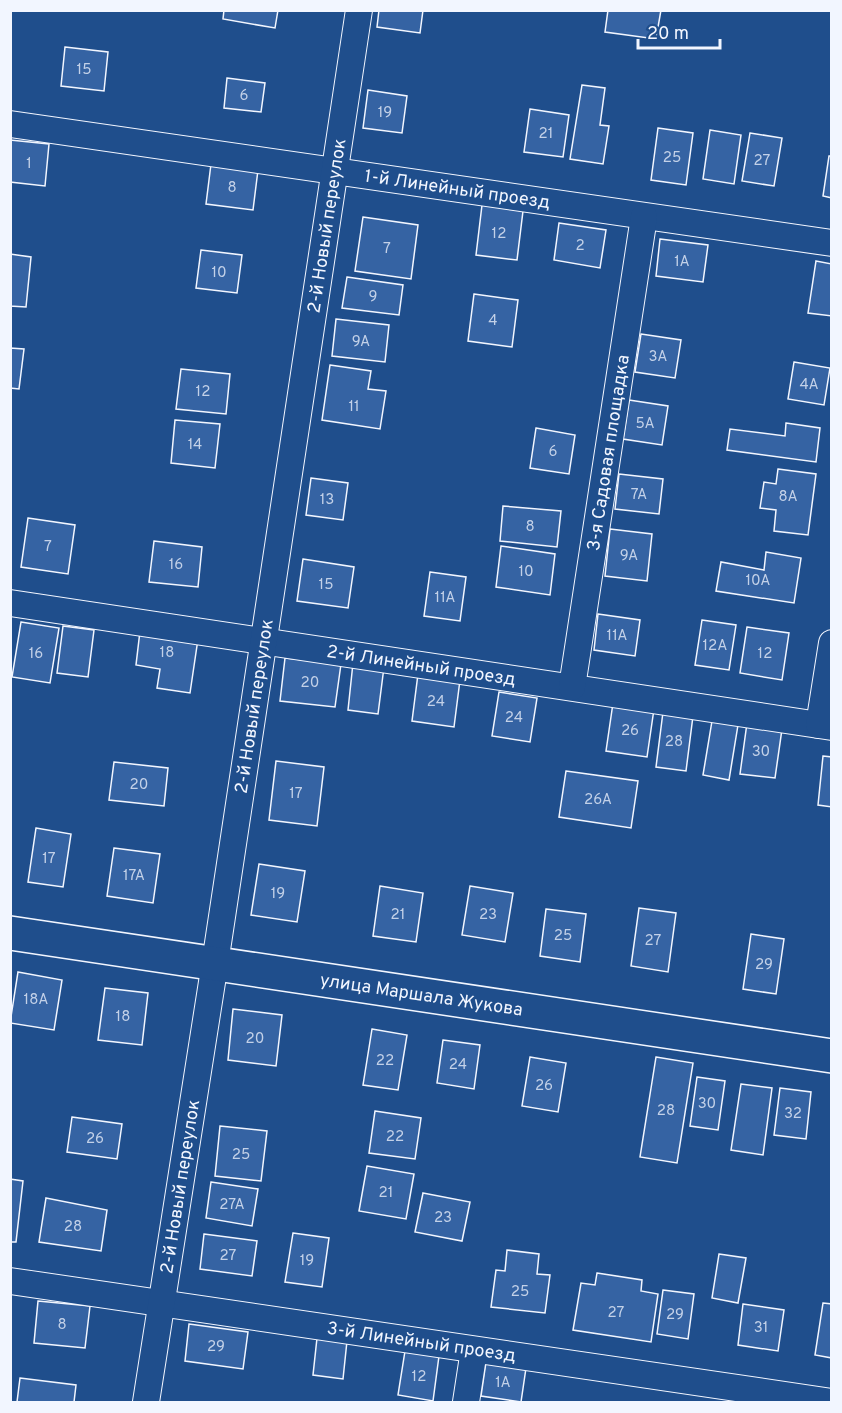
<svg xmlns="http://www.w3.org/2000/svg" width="842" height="1413" viewBox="0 0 842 1413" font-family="Overpass,sans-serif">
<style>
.building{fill:#3563a3;stroke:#f2f6ff;stroke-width:1.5}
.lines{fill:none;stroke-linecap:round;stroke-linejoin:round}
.minor-casing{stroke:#f2f6ff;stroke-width:28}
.secondary-casing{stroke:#f2f6ff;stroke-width:36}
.minor{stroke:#1f4e8c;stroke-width:26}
.secondary{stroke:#1f4e8c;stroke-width:33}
.labels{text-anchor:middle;stroke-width:4.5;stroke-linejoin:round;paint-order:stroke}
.number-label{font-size:15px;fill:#c3d1e8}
.street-label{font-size:18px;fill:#f2f6ff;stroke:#1f4e8c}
</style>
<rect width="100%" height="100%" fill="#1f4e8c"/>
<!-- building -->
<path class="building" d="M224 10H278L275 28 223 19Z
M379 10H423L420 33 377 27Z
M608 10H661L656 39 605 32Z
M65 47 108 52 104 91 61 86Z
M227 78 265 83 261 112 224 108Z
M582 85 605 88 600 125 609 126 603 164 570 159Z
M368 90 407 96 402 133 363 128Z
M530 109 569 115 563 157 524 152Z
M658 128 693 133 686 185 651 180Z
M710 130 741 135 734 184 703 179Z
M750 133 782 138 774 186 742 181Z
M10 140 49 144 45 186 10 182Z
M829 156H832V198L823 196Z
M211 164 258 170 253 210 206 204Z
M482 205 523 211 517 260 476 255Z
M363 217 418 225 411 279 355 271Z
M559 223 606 230 600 268 554 260Z
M660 239 708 245 703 282 656 276Z
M201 250 242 255 237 293 196 288Z
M10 254 31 257 26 307 10 306Z
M816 261 832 264V316L808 313Z
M347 277 403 285 399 315 342 308Z
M474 294 518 300 512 347 468 341Z
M336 319 389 325 385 362 332 356Z
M641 334 681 340 675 378 635 372Z
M10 348 24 349 19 389 10 388Z
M794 362 830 368 824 405 788 399Z
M330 365 371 371 368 389 386 391 380 429 322 420Z
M181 369 230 374 226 414 176 409Z
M629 400 668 406 662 445 623 439Z
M175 420 220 424 215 468 171 463Z
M786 423 820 428 816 462 727 450 730 429 785 436Z
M536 428 575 435 569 474 530 468Z
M778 469 816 474 808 535 774 531 776 510 760 508 764 482 776 484Z
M619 474 663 479 659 514 615 509Z
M311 478 348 483 343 520 306 515Z
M503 506 561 511 557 547 500 541Z
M28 518 75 525 68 574 21 567Z
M610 529 652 534 647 581 605 576Z
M154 541 202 547 198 587 149 582Z
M501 546 555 554 550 595 496 587Z
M766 552 801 558 794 603 716 591 721 562 764 570Z
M303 559 354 567 348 608 297 601Z
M430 572 466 577 460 621 424 616Z
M598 614 640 620 635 656 594 650Z
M702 620 736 625 729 670 695 665Z
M21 622 59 628 50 683 12 677Z
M63 626 94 630 88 677 57 673Z
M747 627 789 633 782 680 740 673Z
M140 631 198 639 190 693 157 688 160 669 136 665Z
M285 658 341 664 335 707 280 701Z
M353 663 384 667 378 714 348 710Z
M418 674 460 680 454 727 412 721Z
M499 692 537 698 530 742 492 736Z
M613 703 654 709 647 757 606 751Z
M663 712 693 716 686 771 656 767Z
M712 721 738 725 729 780 703 775Z
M747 723 782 729 775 778 740 774Z
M823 756 832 757V807L818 805Z
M276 761 324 767 317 826 269 820Z
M114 762 168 768 164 806 109 800Z
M566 771 638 781 631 828 559 817Z
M36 828 71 834 63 887 28 882Z
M114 848 160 854 153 903 107 896Z
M259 864 305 871 297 922 251 915Z
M380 886 423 893 416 942 373 936Z
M470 886 513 893 505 942 462 935Z
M639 908 676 913 668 972 631 966Z
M546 909 586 914 580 962 540 956Z
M751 934 784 939 776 994 743 989Z
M18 972 62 980 54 1030 10 1023Z
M105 988 148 993 142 1045 98 1040Z
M233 1009 282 1015 276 1066 228 1060Z
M372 1029 407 1035 398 1090 363 1085Z
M443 1040 480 1045 474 1089 437 1083Z
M530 1057 566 1063 558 1112 522 1106Z
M656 1057 693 1063 677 1163 640 1157Z
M697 1077 725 1081 718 1130 690 1126Z
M741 1084 772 1088 763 1155 731 1150Z
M780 1088 811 1092 806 1139 774 1135Z
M375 1111 421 1118 415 1159 369 1153Z
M72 1117 122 1124 117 1159 67 1152Z
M220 1126 267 1131 261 1181 215 1176Z
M367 1166 414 1174 406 1219 359 1211Z
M10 1179 23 1181 16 1242H10Z
M211 1182 258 1189 252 1226 206 1218Z
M423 1193 470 1202 462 1241 415 1232Z
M46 1198 107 1210 101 1251 39 1242Z
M293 1233 329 1238 322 1287 285 1282Z
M204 1234 257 1241 252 1276 200 1269Z
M507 1250 539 1254 537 1274 550 1275 545 1313 491 1307 496 1270 505 1271Z
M719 1254 746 1258 738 1303 712 1298Z
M597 1273 642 1280 641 1291 658 1294 651 1342 573 1330 581 1283 595 1285Z
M663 1290 694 1294 688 1339 657 1334Z
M38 1301 90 1306 85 1348 34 1343Z
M823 1303 832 1304V1358L815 1355Z
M743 1304 784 1310 778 1351 738 1345Z
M189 1324 248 1332 243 1369 185 1361Z
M317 1338 347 1341 343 1379 313 1375Z
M405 1351 439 1356 433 1401 398 1395Z
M486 1362 526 1368 521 1402 481 1396Z
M20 1378 76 1385 74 1402H17Z"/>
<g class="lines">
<defs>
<g id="minor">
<path id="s1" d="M10 124 832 243"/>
<path id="s2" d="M10 603 832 727"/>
<path id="s3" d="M572 687 644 217"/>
<path d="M819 725 832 643"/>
<path id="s4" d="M10 1281 832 1402"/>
<path id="s5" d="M146 1402 215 963 359 10"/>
<path d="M466 1402 474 1350"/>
</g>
<g id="secondary">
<path id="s6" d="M10 933 832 1056"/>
</g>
</defs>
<!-- minor casing -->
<use href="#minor" class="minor-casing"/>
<!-- secondary casing -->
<use href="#secondary" class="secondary-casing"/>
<!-- minor -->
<use href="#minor" class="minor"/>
<!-- secondary -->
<use href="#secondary" class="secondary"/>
</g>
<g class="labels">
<!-- number labels -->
<g class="number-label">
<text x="84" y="74">15</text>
<text x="244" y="100">6</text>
<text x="385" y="117">19</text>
<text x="546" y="138">21</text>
<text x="672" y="162">25</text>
<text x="762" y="165">27</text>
<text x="29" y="168">1</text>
<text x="232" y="192">8</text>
<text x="499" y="238">12</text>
<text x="580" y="250">2</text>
<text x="387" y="253">7</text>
<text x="682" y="266">1А</text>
<text x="219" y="277">10</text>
<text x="373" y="301">9</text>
<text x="493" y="325">4</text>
<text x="361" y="346">9А</text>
<text x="658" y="361">3А</text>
<text x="809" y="389">4А</text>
<text x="203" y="396">12</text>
<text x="354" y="411">11</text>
<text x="645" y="428">5А</text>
<text x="195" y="449">14</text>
<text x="553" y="456">6</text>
<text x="639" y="499">7А</text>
<text x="788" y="501">8А</text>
<text x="327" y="504">13</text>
<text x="530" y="531">8</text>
<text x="48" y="551">7</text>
<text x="629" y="560">9А</text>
<text x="176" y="569">16</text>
<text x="526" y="576">10</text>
<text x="758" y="585">10А</text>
<text x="326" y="589">15</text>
<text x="445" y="602">11А</text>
<text x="617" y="640">11А</text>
<text x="715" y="650">12А</text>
<text x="167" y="657">18</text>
<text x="36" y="658">16</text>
<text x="765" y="658">12</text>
<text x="310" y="687">20</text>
<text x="436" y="706">24</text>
<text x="514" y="722">24</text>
<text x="630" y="735">26</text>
<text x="674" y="746">28</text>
<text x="761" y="756">30</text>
<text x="139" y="789">20</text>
<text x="296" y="798">17</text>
<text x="598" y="804">26А</text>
<text x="49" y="863">17</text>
<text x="134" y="880">17А</text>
<text x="278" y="898">19</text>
<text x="398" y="919">21</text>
<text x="488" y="919">23</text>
<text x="563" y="940">25</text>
<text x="653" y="945">27</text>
<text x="764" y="969">29</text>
<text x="36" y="1004">18А</text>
<text x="123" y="1021">18</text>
<text x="255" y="1043">20</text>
<text x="385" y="1065">22</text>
<text x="458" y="1069">24</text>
<text x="544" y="1090">26</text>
<text x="707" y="1108">30</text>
<text x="666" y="1115">28</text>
<text x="793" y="1118">32</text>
<text x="395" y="1141">22</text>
<text x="95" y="1143">26</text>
<text x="241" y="1159">25</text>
<text x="386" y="1197">21</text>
<text x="232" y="1209">27А</text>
<text x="443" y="1222">23</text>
<text x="73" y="1231">28</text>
<text x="228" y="1260">27</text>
<text x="307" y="1265">19</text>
<text x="520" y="1296">25</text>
<text x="616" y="1317">27</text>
<text x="675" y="1319">29</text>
<text x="62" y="1329">8</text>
<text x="761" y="1332">31</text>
<text x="216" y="1351">29</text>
<text x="419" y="1381">12</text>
<text x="503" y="1387">1А</text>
</g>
<!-- street labels -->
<g class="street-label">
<text dy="6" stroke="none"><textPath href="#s1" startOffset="452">1-й Линейный проезд</textPath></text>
<text dy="6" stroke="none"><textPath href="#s5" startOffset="1190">2-й Новый переулок</textPath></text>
<text dy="6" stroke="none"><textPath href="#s3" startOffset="237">3-я Садовая площадка</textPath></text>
<text dy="6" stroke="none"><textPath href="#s2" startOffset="416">2-й Линейный проезд</textPath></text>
<text dy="6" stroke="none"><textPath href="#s5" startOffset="704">2-й Новый переулок</textPath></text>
<text dy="6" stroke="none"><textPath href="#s6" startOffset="416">улица Маршала Жукова</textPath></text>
<text dy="6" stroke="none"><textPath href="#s5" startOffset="218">2-й Новый переулок</textPath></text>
<text dy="6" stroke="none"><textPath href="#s4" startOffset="416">3-й Линейный проезд</textPath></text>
</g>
</g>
<!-- border -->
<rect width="842" height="1413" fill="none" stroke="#f2f6ff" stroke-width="24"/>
<!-- scale -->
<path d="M638 39v9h82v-9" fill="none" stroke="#f2f6ff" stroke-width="3"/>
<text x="647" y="39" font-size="18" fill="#f2f6ff" stroke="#1f4e8c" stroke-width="4.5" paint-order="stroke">20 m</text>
</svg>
